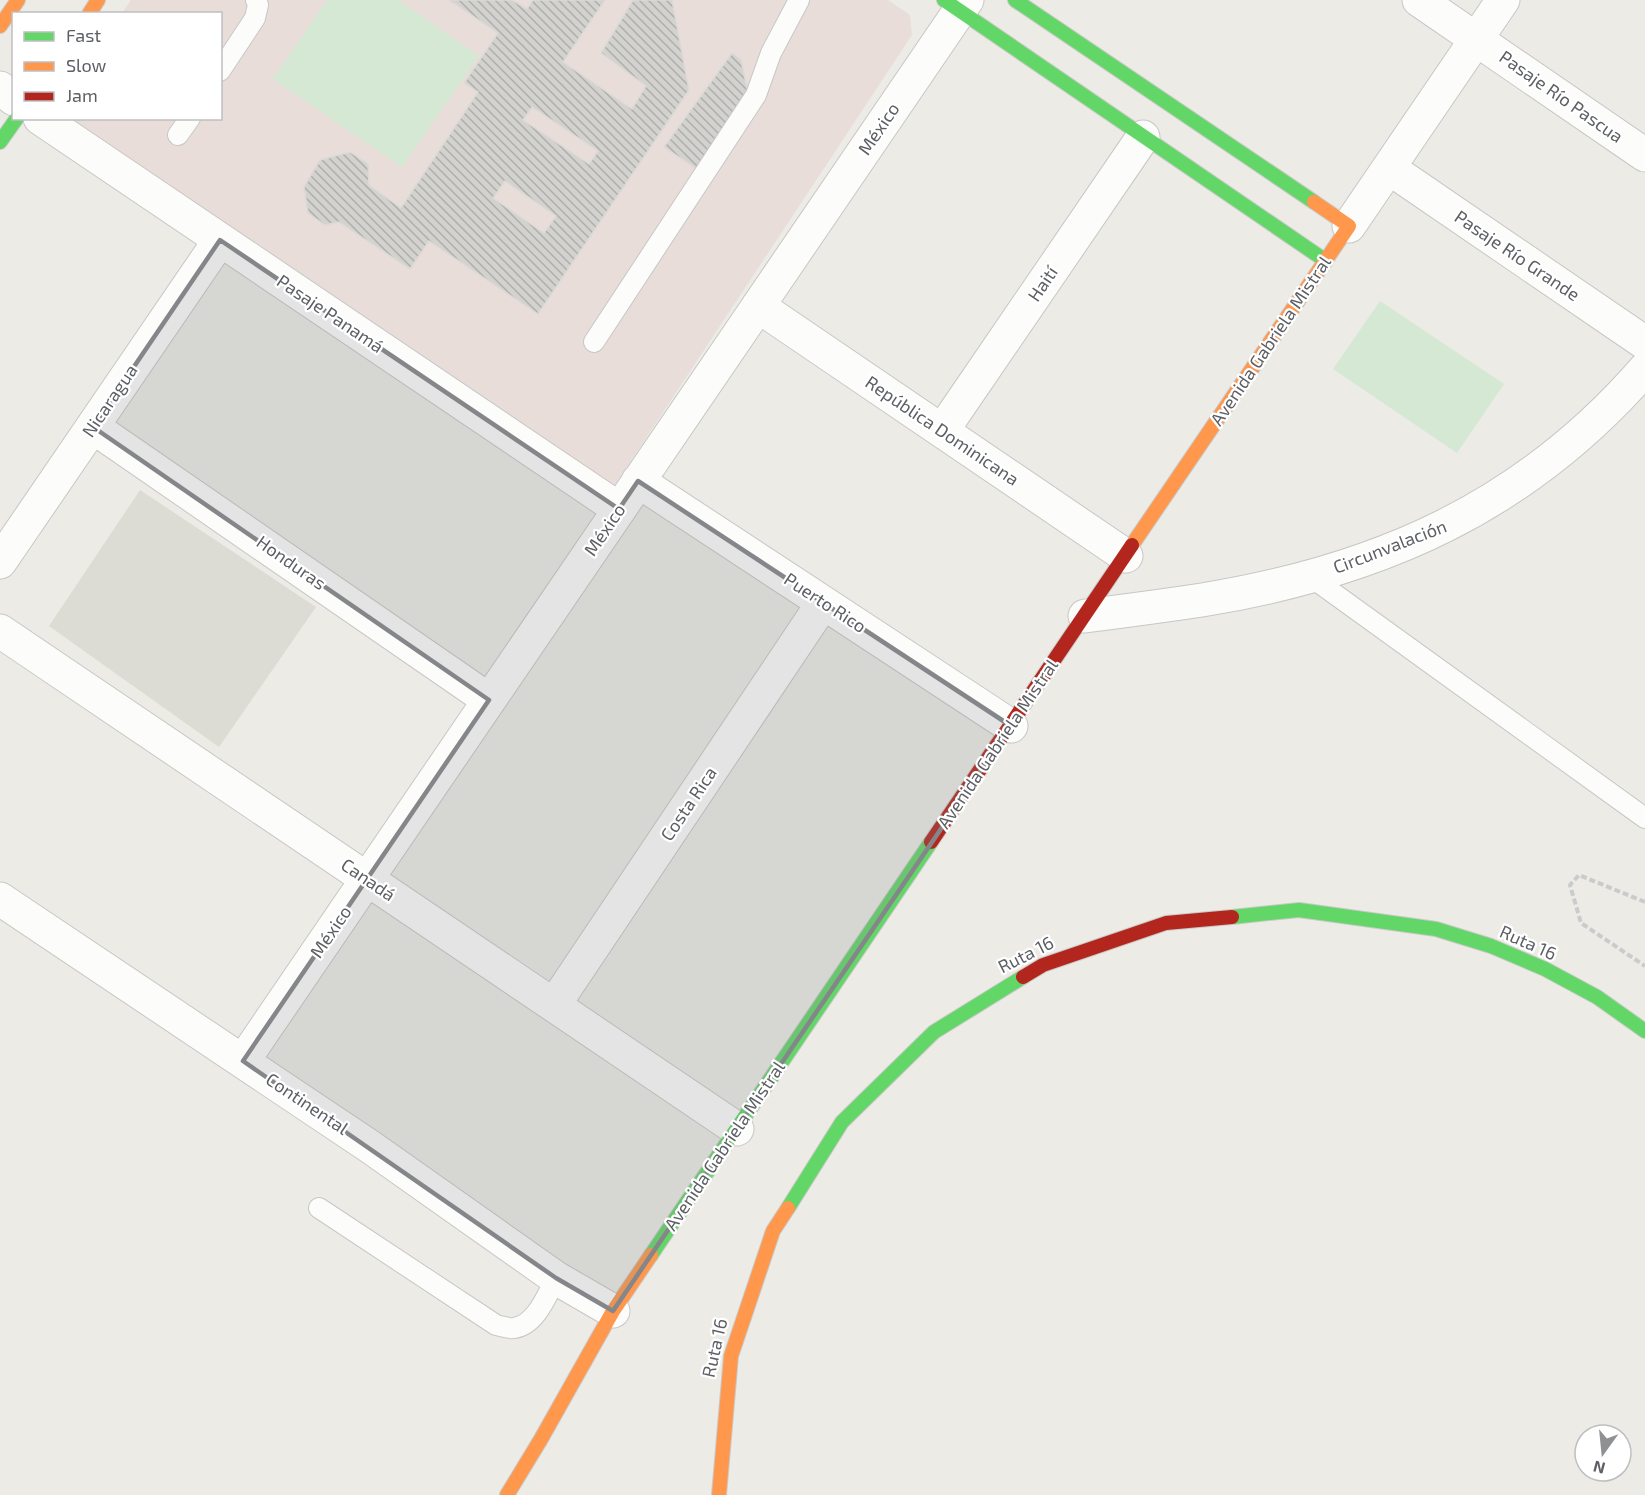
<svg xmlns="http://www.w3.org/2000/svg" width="1645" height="1495" viewBox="0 0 1645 1495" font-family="'Exo 2',sans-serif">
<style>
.education{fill:#dcdbd4}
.medical{fill:#e8ddd9}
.green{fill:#d4e8d3}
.building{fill:url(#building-back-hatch);stroke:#dbdad6;stroke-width:1.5;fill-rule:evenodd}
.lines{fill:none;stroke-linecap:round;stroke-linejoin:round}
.lane-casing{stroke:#c8c7c7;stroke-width:22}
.street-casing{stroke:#c8c7c7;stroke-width:35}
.fast-casing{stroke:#c9c9c8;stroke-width:16}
.slow-casing{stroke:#c9c9c8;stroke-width:16}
.jam-casing{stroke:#c9c9c8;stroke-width:16}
.path{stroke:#c9cccb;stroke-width:4;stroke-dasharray:6 3;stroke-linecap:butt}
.lane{stroke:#fcfcfb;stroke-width:20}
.street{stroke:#fcfcfb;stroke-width:33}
.fast{stroke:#63d668;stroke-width:14}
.slow{stroke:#ff974d;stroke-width:14}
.jam{stroke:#b3261e;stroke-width:14}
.marked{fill:#848689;fill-opacity:0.2;stroke:#848689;stroke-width:4.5;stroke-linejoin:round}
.labels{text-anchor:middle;stroke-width:4.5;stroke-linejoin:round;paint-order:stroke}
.street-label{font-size:18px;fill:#5c5f64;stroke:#fff}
</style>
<defs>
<pattern id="building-back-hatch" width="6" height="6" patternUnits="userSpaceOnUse" patternTransform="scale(1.5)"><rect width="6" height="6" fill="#d3d2cf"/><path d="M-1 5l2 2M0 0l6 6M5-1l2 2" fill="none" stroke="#aeaeac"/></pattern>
</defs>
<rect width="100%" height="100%" fill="#ecebe6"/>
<!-- education -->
<path class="education" d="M140 490 316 607 219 747 49 626Z"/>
<!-- medical -->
<path class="medical" d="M131 0H888L910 15 912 35 613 488 58 119 220 118V14L122 13Z"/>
<!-- green -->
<path class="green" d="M327 0H398L479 56 402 167 273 79Z
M1380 301 1504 384 1457 453 1333 369Z"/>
<!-- building -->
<path class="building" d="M449 0H512L527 9 533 0H605L563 62 632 109 646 86 601 53 633 0H672L689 90 538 314 429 241 410 269 339 222 325 225 308 213 304 187 320 160 350 152 368 164 369 185 401 208 478 92 464 83 498 33ZM532 107 598 151 589 164 523 120ZM505 181 556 216 544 233 493 198Z
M732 53 741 60 749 97 697 169 664 147Z"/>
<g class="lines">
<defs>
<path id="lane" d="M220 71 255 18 258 5 256 0
M178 135 190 118
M594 342 756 95 771 53 799 0
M1311 577 1645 818
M319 1208 496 1325C502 1326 508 1329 514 1328 536 1325 547 1295 556 1278"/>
<path id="street" d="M1419 0 1645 155
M0 88 14 99
M40 118 619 509
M1389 168 1645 343
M1349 226 1503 0
M758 306 1126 556
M93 427 489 700
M942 431 1143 137
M638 481 1011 726
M0 562 220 240
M1085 616C1124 611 1163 606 1202 600 1380 571 1525 507 1645 369
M0 631 737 1129
M0 899 369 1146 556 1278 613 1311
M554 1005 823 603
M243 1061 967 0"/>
<path id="fast" d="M944 0 1326 261
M1015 0 1314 202
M0 142 17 118
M1232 917 1299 910 1436 929 1491 946 1545 969 1597 997 1645 1031
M788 1208 842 1122 934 1032 1023 977
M651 1255 931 842"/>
<path id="slow" d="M89 14 98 0
M0 26 18 0
M1132 545 1349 226 1314 202
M507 1495 541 1439 613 1311 651 1255
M719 1495 731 1356 773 1231 788 1208"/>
<path id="jam" d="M931 842 1132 545
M1023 977 1043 965 1166 923 1232 917"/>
</defs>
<!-- lane casing -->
<use href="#lane" class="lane-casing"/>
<!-- street casing -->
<use href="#street" class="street-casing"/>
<!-- fast casing -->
<use href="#fast" class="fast-casing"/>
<!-- slow casing -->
<use href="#slow" class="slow-casing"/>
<!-- jam casing -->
<use href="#jam" class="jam-casing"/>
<!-- path -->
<path class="path" d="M1645 902 1579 875 1570 885 1581 923 1645 966"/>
<!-- lane -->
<use href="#lane" class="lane"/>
<!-- street -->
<use href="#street" class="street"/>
<!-- fast -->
<use href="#fast" class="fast"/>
<!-- slow -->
<use href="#slow" class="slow"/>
<!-- jam -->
<use href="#jam" class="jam"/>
</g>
<!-- marked area -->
<path class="marked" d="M220 240 619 509 638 481 1011 726 613 1311 556 1278 243 1061 489 700 93 427Z"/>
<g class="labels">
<!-- street labels -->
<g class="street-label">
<text transform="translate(1561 97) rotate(35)" y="6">Pasaje Río Pascua</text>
<text transform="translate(879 129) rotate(-56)" y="6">México</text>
<text transform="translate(1517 256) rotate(34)" y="6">Pasaje Río Grande</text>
<text transform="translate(1043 284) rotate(-56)" y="6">Haití</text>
<text transform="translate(330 314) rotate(34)" y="6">Pasaje Panamá</text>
<text transform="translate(1271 341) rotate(-56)" y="6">Avenida Gabriela Mistral</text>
<text transform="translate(110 401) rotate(-56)" y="6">Nicaragua</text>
<text transform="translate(942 431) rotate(34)" y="6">República Dominicana</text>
<text transform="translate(605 530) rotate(-56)" y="6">México</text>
<text transform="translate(1390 547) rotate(-21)" y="6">Circunvalación</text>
<text transform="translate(291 563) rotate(35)" y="6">Honduras</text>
<text transform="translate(825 603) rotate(33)" y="6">Puerto Rico</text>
<text transform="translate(998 744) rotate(-56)" y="6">Avenida Gabriela Mistral</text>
<text transform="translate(689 804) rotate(-56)" y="6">Costa Rica</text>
<text transform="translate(368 880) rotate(34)" y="6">Canadá</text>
<text transform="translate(331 932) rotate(-56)" y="6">México</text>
<text transform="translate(1528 943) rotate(24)" y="6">Ruta 16</text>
<text transform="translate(1026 955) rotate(-27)" y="6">Ruta 16</text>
<text transform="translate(307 1104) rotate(34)" y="6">Continental</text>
<text transform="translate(725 1146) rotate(-56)" y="6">Avenida Gabriela Mistral</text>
<text transform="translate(715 1348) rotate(-77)" y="6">Ruta 16</text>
</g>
</g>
<!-- legend -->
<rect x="12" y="12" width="210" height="108" fill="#ffffff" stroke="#bebfc1" stroke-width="1.5"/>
<rect x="24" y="32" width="30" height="9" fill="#63d668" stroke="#bebfc1" stroke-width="1.5"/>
<text x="66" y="42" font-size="18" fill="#5c5f64">Fast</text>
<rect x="24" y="62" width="30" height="9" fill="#ff974d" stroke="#bebfc1" stroke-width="1.5"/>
<text x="66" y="72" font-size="18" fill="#5c5f64">Slow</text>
<rect x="24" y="92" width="30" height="9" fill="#b3261e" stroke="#bebfc1" stroke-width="1.5"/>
<text x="66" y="102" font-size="18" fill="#5c5f64">Jam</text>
<!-- north arrow -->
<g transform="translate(1603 1453) rotate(195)"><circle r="28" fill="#ffffff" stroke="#bebfc1" stroke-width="1.5"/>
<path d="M0-4.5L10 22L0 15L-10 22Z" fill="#8e9092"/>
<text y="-9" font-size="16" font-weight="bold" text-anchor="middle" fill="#5c5f64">N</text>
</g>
</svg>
